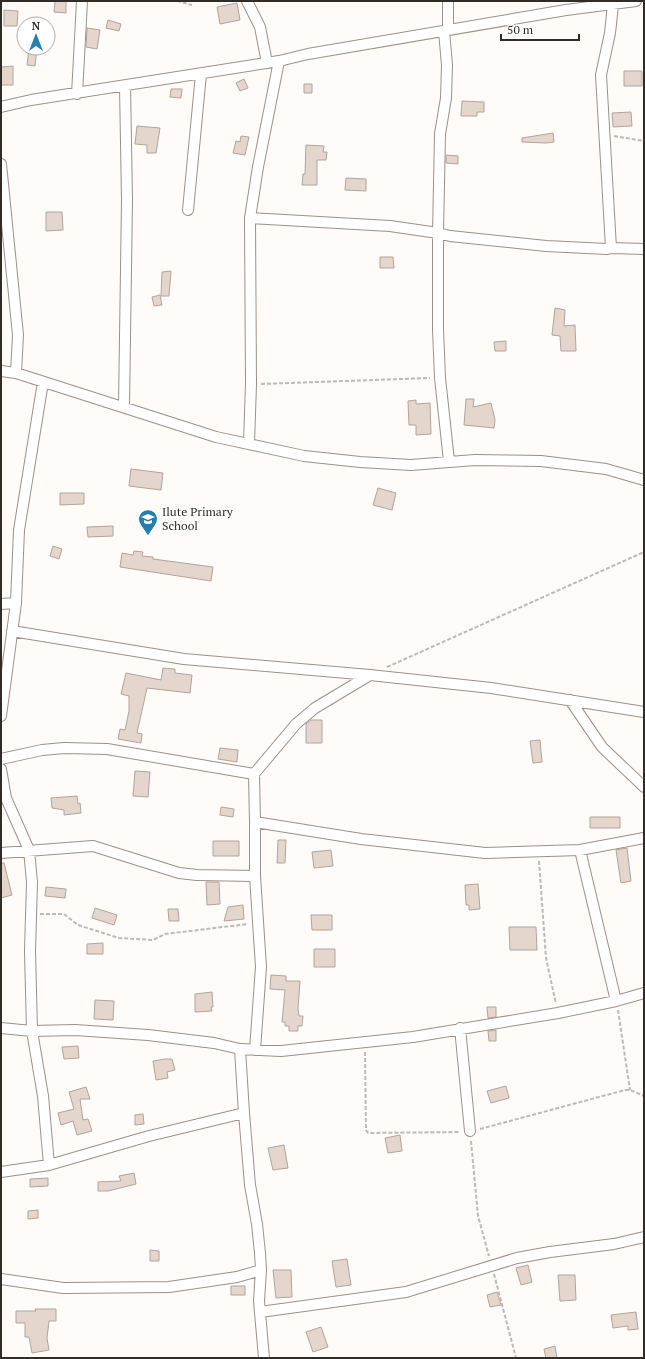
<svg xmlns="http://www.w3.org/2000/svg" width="645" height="1359" viewBox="0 0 645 1359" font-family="'PT Serif',serif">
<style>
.building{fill:#e4d6cc;stroke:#b2a49b}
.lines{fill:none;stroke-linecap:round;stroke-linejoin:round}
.minor-casing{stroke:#9e9088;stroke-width:12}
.path{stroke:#bdb9b6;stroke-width:2;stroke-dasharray:4 2;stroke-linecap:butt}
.minor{stroke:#fff;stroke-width:10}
.labels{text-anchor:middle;stroke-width:3;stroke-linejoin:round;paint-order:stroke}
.poi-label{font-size:12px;fill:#322c29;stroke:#fff;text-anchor:start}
</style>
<rect width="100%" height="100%" fill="#fefbf9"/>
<!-- building -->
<path class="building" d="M55 1H66V13L54 12Z
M237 3 240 20 220 24 217 7Z
M4 10 18 11 17 26H4Z
M108 20 121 24 119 31 106 28Z
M87 28 100 30 97 49 86 47Z
M29 48H37L35 66 27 65Z
M13 66V85H1V67Z
M624 71H642V86H624Z
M244 79 248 88 240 91 236 83Z
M304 84H312V93H304Z
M171 89H182L181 98 170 97Z
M462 101 484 102V112H477V116H461Z
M631 112 632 126 613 127 612 113Z
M137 126 160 128 156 153H147V145L135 144Z
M553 133 554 142 546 143 522 142V138Z
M241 136 249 137 245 155 233 153 236 141 240 142Z
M306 145 324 146 323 152H327L326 160H317V185H302L303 174H305Z
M446 155 458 156V164L446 163Z
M346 178 366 179V191L345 190Z
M46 212H62L63 230 46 231Z
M380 257H393L394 268H380Z
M171 271 169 296H161L162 272Z
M160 295 162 305 154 306 152 297Z
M555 308 565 310 564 326 575 325 576 351H561L560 336 552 335Z
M506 341V351H495L494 342Z
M466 399H474L473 407 491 403 495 420 494 428 464 425Z
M416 400V404L430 403 431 434 416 435V425H409L408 401Z
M131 469 163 473 161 490 129 486Z
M378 488 396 493 392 510 373 505Z
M60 493H84V504L60 505Z
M113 526V536L88 537 87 527Z
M53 546 62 549 59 559 50 556Z
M134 551 143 552 142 556 153 557V559L213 567 211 581 120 567 122 553 133 555Z
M163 668 175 669V673L192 675 190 693 147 688 137 733 142 734 141 743 118 739 120 729 125 730 129 711V696L121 694 126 673 161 680Z
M311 720H322V743H306V724Z
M540 740 542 762 533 763 530 741Z
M220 748 238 750 237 762 218 759Z
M135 771 150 772 148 797 133 796Z
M77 796 78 804 80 803 81 813 64 815V810L52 808 51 798Z
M221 807 234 809 233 817 220 815Z
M590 817H620V828H590Z
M278 840H286L285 863H277Z
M213 841H239V856H213Z
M627 848 631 881 621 883 616 850Z
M331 850 333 866 314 868 312 852Z
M1 863H4L12 895 1 898Z
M206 882H219L220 904 207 905Z
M478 884 480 909 469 910V905H466L465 885Z
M46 887 66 889 65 898 45 896Z
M243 905 244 919 224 921 228 907Z
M95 908 117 915 114 925 92 918Z
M168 909H178L179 921H169Z
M311 915H332V930H312Z
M509 927H536L537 950H510Z
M103 943V954H87V944Z
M314 949H335V967H314Z
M271 975 286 976V981H300L298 1009 299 1016H303L302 1026H298V1031H289V1026H285V1022H282L285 990 270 989Z
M212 992 213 1007H211L212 1011 195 1012V994Z
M95 1000 114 1001 113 1020 94 1019Z
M487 1007H496V1017L488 1018Z
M496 1030V1041H489L488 1031Z
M78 1046 79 1058 64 1059 62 1047Z
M165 1059H172L175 1070 167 1072 168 1078 156 1080 153 1061Z
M506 1086 509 1098 491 1103 487 1091Z
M86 1087 90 1099H80L83 1120 88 1119 92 1131 77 1135 73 1121 61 1125 58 1113 74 1109 69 1092Z
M143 1114 144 1124 135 1125V1115Z
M400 1135 402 1151 388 1153 385 1138Z
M284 1145 288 1168 273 1170 268 1148Z
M134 1173 136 1184 108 1191H98V1182L121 1181 119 1176Z
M48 1178V1186L30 1187V1179Z
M38 1210V1218L28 1219V1211Z
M150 1250 159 1251V1261H150Z
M347 1259 351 1285 336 1287 332 1261Z
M528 1265 532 1282 521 1285 516 1268Z
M273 1270H291L292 1297 276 1298Z
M558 1275H575L576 1300 560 1301Z
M231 1286H245V1295H231Z
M497 1292 501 1305 490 1307 487 1295Z
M35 1309H56V1321H49L47 1338 49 1350 32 1353 29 1337H25V1323H16V1311H36Z
M636 1312 638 1329 628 1330V1326L613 1328 611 1315Z
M321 1327 328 1347 313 1352 306 1332Z
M555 1346 557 1358H546L544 1349Z"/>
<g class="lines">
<defs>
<path id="minor" d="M247 1 260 27 267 63
M448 30V1
M444 31 447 65 446 98 440 134 438 233 450 236 546 246 607 249 611 248 601 75 610 33 613 5
M77 94 82 1
M1 107 31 100 279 61 308 54 566 10 636 1
M1 164 18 335 16 373
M188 210 201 74
M250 218 390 226 438 233V329L440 378 449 461
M611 248 644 249
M1 371 16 373 216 437 304 456 360 462 411 465 475 460 541 461 606 469 644 480
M124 406 127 200 125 86
M249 443 251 384 250 218 258 167 279 61
M1 604 16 603
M12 631 184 659 370 675 491 688 644 712
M370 675 315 708 296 724 254 774 255 822 361 839 485 853 580 850 644 838
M570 700 602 747 644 787
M1 716 16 603 19 530 43 382
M1 759 42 750 64 748 107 749 254 774
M1 769 6 798 29 850 32 882 30 951 32 1031 43 1096 49 1165 149 1136 244 1113 240 1049
M255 822V876L261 967 255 1050
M580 850 616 1001
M1 853 93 846 179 873 197 875 255 876
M1 1028 32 1031 75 1030 148 1035 214 1043 240 1049 281 1051 413 1037 558 1013 616 1001 644 993
M460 1028 470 1131
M244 1113 250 1185 257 1224 260 1253 261 1270 259 1301 264 1358
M1 1172 49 1165
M1 1279 63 1288 169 1287 237 1277 261 1270
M260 1312 406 1292 517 1258 550 1252 614 1244 644 1237"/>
</defs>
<!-- minor casing -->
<use href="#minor" class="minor-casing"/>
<!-- path -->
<path class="path" d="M177 1 192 5
M614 136 644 141
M261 384 430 378
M387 667 644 552
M539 861 546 958 556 1004
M40 914H64L78 925 119 938 153 940 165 934 248 924
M618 1010 630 1090
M365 1052 366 1130 368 1133 460 1132
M480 1129 625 1090H630L644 1096
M471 1141 478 1216 489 1256
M494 1274 516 1358"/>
<!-- minor -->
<use href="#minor" class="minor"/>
</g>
<!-- icons -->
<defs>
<symbol id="school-pin" viewBox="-11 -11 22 30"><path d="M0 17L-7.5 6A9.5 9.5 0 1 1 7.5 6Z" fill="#247fac" stroke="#fff"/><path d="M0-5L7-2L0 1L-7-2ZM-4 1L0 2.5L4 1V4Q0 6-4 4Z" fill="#fff"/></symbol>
</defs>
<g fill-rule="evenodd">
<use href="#school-pin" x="137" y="508" width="22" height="30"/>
</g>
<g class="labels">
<!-- poi labels -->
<g class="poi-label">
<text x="162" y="516">Ilute Primary<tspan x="162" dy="14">School</tspan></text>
</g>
</g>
<!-- border -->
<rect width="645" height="1359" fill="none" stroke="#322c29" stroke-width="4"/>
<!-- north arrow -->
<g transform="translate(36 36)"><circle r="19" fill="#ffffff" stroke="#adaba9"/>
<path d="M0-3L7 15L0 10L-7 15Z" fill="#247fac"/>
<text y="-6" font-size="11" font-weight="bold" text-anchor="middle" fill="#322c29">N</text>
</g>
<!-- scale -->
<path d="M501 34v6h78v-6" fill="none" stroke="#322c29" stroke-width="2"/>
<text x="507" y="34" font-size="12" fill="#322c29" stroke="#ffffff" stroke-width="3" paint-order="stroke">50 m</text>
</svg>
